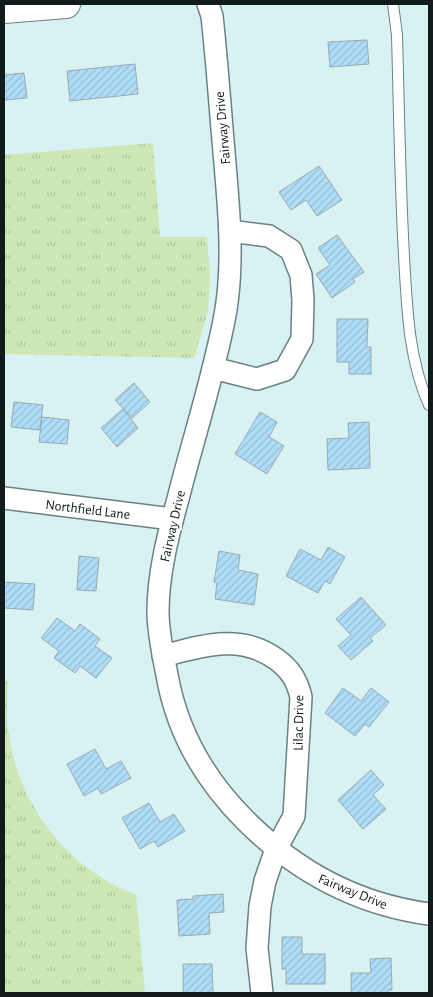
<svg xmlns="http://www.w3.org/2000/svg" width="433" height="997" viewBox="0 0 433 997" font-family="'Alegreya Sans',sans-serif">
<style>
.grass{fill:url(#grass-tufts)}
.building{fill:url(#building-hatch);stroke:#98aab5}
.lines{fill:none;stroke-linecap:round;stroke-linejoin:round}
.service-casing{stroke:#6b8283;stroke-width:12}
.minor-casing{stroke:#6b8283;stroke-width:24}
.secondary-casing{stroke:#6b8283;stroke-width:30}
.service{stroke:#fff;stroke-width:10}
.minor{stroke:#fff;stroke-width:21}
.secondary{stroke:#fff;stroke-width:28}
.labels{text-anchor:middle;stroke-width:5;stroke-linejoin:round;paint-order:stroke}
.street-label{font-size:14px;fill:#121b1b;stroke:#fff}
</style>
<defs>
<pattern id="grass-tufts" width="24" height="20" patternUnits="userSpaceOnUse" patternTransform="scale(1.25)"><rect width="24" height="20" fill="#cde7b5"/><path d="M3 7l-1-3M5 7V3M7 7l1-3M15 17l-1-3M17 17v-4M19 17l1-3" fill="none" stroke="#afc69b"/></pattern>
<pattern id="building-hatch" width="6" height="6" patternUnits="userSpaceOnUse" patternTransform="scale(1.25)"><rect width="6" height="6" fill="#afddf7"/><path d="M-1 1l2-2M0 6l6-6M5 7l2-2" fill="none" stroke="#96bdd3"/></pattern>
</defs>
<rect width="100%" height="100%" fill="#d8f1f1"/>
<!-- grass -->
<path class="grass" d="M153 143 160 237H207L210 275 208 312 194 358 4 354V155Z
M4 681 8 682C7 700 6 718 9 736 19 806 69 870 136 895L145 993H4Z"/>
<!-- building -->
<path class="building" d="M367 40 369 64 330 67 328 42Z
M135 64 138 94 70 101 67 71Z
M24 73 27 98 4 100V75Z
M319 166 342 200 317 216 306 200 291 210 279 192Z
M337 235 364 272 353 279 355 282 332 298 316 274 330 265 318 248Z
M337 319H368L367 347H371V374H349V362H337Z
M134 383 150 402 132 418 115 400Z
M14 402 43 405 40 430 11 427Z
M123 409 138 428 117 447 101 428Z
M260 412 277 422 269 437 284 446 267 474 235 454Z
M42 417 69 420 67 444 39 442Z
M369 422 370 468 328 470 327 439 349 438 348 423Z
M328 547 345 557 330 584 325 581 318 593 286 576 300 549 321 560Z
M219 551 240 555 238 570 258 574 254 605 215 599 217 583 214 582Z
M79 556 99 558 96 591 77 590Z
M4 582 35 584 33 610 4 608Z
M361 597 386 625 370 638 373 641 351 660 338 646 351 635 336 619Z
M57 618 75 631 80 624 100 639 95 646 112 658 96 678 80 666 75 673 54 658 59 651 41 638Z
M343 688 361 701 371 688 389 702 369 727 365 724 355 736 325 713Z
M95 749 106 769 121 761 131 778 101 794 98 788 84 796 67 764Z
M371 770 384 785 373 795 386 809 363 829 338 800Z
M149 803 160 822 174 814 185 831 158 847 154 841 140 849 122 818Z
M223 894 224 912 209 913 210 934 179 936 177 900 193 899V896Z
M282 937H302V954H325V984H286V969H282Z
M391 958 392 990H388V993H351V973H371L370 959Z
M183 964H212L213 993H183Z"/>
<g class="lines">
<defs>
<path id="service" d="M393 4 397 35C399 109 400 183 404 256 407 306 408 358 429 405"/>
<path id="minor" d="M208 4 212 16C217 61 220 107 224 152 228 200 233 247 228 294 226 315 221 336 216 356 205 404 190 451 178 499 168 535 158 574 158 612 158 633 163 654 167 675 177 732 204 779 245 820 297 872 356 904 429 914
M213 368 257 379 285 370 302 339 303 300 301 275 291 250 269 236 230 231
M4 498 172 519
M163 656C202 646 240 633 276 659 290 669 297 680 301 697L294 816 276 849 265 881 260 906 257 948 262 993"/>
<path id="secondary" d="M4 9 66 4"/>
</defs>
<!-- service casing -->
<use href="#service" class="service-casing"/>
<!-- minor casing -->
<use href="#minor" class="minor-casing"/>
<!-- secondary casing -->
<use href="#secondary" class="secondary-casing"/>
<!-- service -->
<use href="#service" class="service"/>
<!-- minor -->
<use href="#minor" class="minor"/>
<!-- secondary -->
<use href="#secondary" class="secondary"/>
</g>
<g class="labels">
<!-- street labels -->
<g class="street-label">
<text transform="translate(222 128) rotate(-95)" y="5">Fairway Drive</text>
<text transform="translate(88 509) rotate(7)" y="5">Northfield Lane</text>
<text transform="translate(172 526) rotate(-77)" y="5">Fairway Drive</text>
<text transform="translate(298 723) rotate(-89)" y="5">Lilac Drive</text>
<text transform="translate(353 891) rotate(22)" y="5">Fairway Drive</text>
</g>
</g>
<!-- border -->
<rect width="433" height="997" fill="none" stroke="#121b1b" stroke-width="10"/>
</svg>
